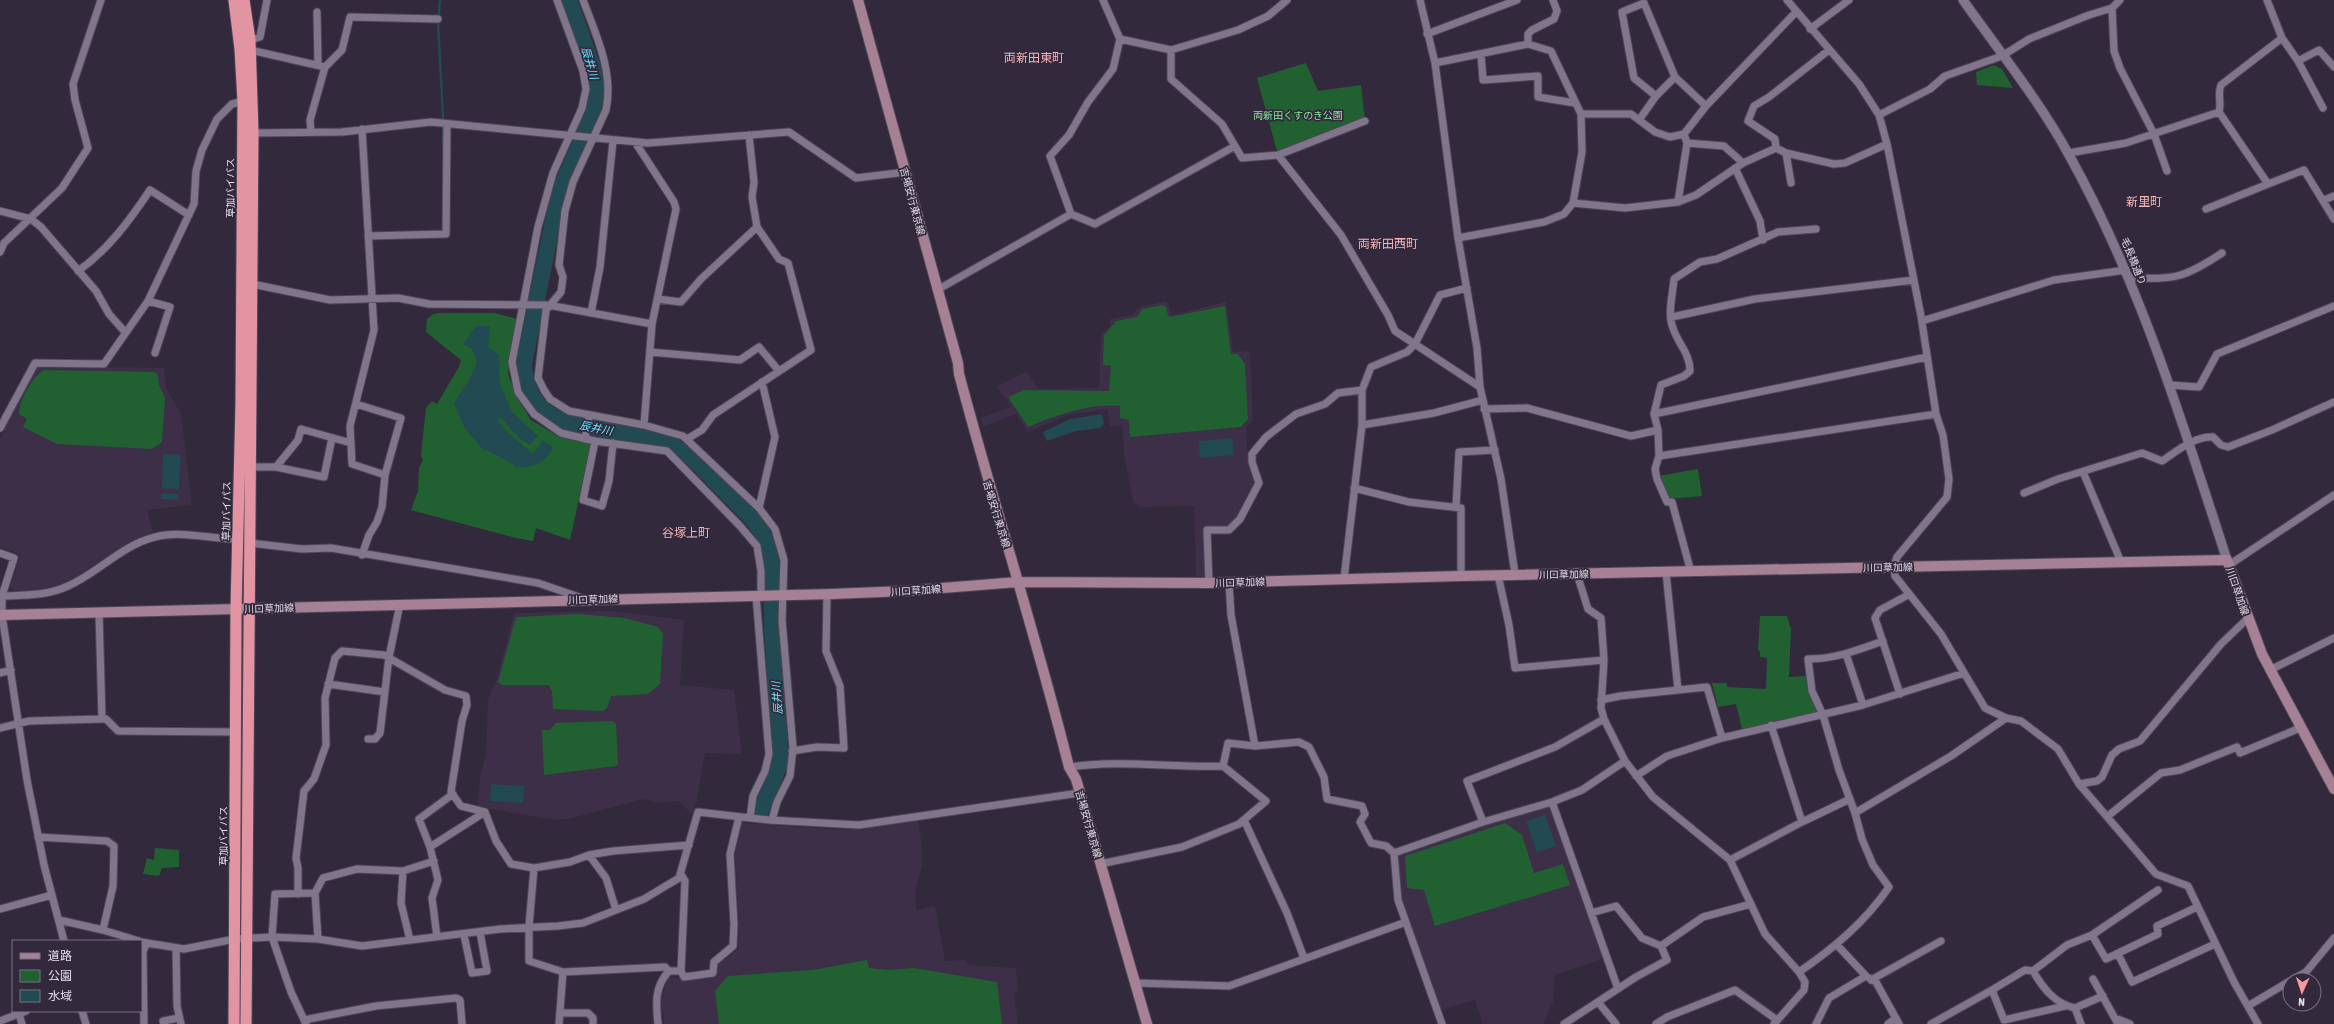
<svg xmlns="http://www.w3.org/2000/svg" width="2334" height="1024" viewBox="0 0 2334 1024" font-family="'Asap Condensed','Noto Sans JP',sans-serif">
<style>
.built{fill:#3d2f48}
.green{fill:#216131}
.water{fill:#224a52}
.lines{fill:none;stroke-linecap:round;stroke-linejoin:round}
.stream{stroke:#224a52;stroke-width:2.5}
.river{stroke:#224a52;stroke-width:16}
.minor-casing{stroke:#4f4657;stroke-width:9}
.tertiary-casing{stroke:#4f4657;stroke-width:11}
.secondary-casing{stroke:#4f4657;stroke-width:12}
.trunk-casing{stroke:#4f4657;stroke-width:13}
.minor{stroke:#81758c;stroke-width:7}
.tertiary{stroke:#81758c;stroke-width:9}
.secondary{stroke:#a68095;stroke-width:10}
.trunk{stroke:#e294a3;stroke-width:11}
.labels{text-anchor:middle;stroke-width:3.5;stroke-linejoin:round;paint-order:stroke}
.park-label{font-size:10px;fill:#88ed9b;stroke:#33293c}
.street-label{font-size:10px;fill:#e4ddea;stroke:#33293c}
.water-label{font-size:11px;font-style:italic;fill:#64e6fe;stroke:#33293c}
.quarter-label{font-size:12px;fill:#f7b3b5;stroke:#33293c}
</style>
<rect width="100%" height="100%" fill="#33293c"/>
<!-- built -->
<path class="built" d="M1165 301 1168 303 1171 315 1226 302 1233 352 1250 351 1253 420 1246 427 1248 461 1256 484 1232 525 1205 526V577H1196L1194 506 1139 507 1133 502 1124 454 1122 425 1110 427 1107 409 1068 415 1028 432 1016 414 983 427 981 418 1011 407 997 386 1026 372 1038 389 1099 388 1101 334 1110 327V319L1132 315 1139 307Z
M40 366 164 368 166 388 181 414 192 505 147 510 153 532 121 547 68 582 52 588 14 591 10 586 20 557 17 553 0 547V440L5 427 36 368Z
M612 611 684 620 680 685 734 690 742 754 705 753 696 805 691 813 679 801 659 803 643 799 568 819 558 820 477 807 481 772 486 755 488 699 496 682 514 613Z
M1546 805 1550 808 1602 956 1600 960 1555 975 1553 1002 1543 1024H1483L1475 1000 1440 1010 1400 893 1397 857 1400 853Z
M918 819 922 848V866L915 891 916 910 935 906 945 961 966 960 969 965 1016 968 1018 991 1014 993 1018 1024H664L661 999 668 978H681L683 981 718 975V965L738 949 739 923 735 853 742 823 844 830 881 826Z"/>
<!-- green -->
<path class="green" d="M1306 63 1318 91 1361 85 1365 121 1278 155 1257 78Z
M1994 65 2002 69 2013 88 1977 85 1976 72Z
M1163 305 1166 307 1168 315 1170 317 1225 306 1231 354H1238L1245 364 1248 419 1241 427 1130 437 1129 420 1120 418V406C1089 403 1057 415 1028 427L1008 397 1024 390 1109 391 1111 366 1103 365 1104 335 1116 321 1137 317 1142 309Z
M438 313H495L517 319 508 374 518 399 531 420 556 435 591 443 570 540 536 528 533 541 516 538 411 510 418 491 419 468 423 460 421 455 426 408 432 401 437 404 459 367 461 360 426 332 427 319 432 315Z
M44 370 155 372 158 376 159 385 165 398 162 442 152 449 57 444 23 427 27 419 19 414C19 401 32 376 44 370Z
M1698 469 1702 496 1670 499 1659 476Z
M578 614 624 618 658 627 663 634 660 684 648 694 611 696 607 708 603 711 553 709 552 691 549 685H503L498 682 516 617Z
M1760 616H1787L1791 629 1789 677 1807 676 1810 695 1818 712 1817 714 1742 729 1736 704 1718 707 1712 683H1727V687L1766 689 1767 658 1760 657V652L1758 650Z
M612 721 616 724 618 764 616 766 544 775 542 730H550L556 723Z
M1505 823 1522 835 1534 873 1563 864 1570 885 1435 926 1424 890 1407 888 1405 856Z
M155 848 179 850V867L162 868 159 876 143 874 147 858 154 860Z
M867 960 869 968 888 970 914 968 997 982 1002 1024H719L715 991 728 976 813 970Z"/>
<!-- water -->
<path class="water" d="M476 326H490L488 347 499 355 500 384 512 412 538 436 530 445 520 439 501 418 497 419 506 431 533 454 543 440 553 448C545 464 533 468 515 467L514 465 487 450 484 451 464 427 454 403 470 378 477 362 472 349 463 344Z
M1102 414 1104 424 1100 428 1076 431 1047 441 1043 432 1070 419Z
M1232 438 1234 455 1200 458 1199 441Z
M163 454 181 455 179 489 162 488Z
M161 493 178 494V500L161 499Z
M491 784 524 786 523 803 490 801Z
M1545 815 1556 846 1537 852 1526 821Z"/>
<g class="lines">
<!-- stream -->
<path class="stream" d="M440 0 438 22 443 118
M443 128V145"/>
<!-- river -->
<path class="river" d="M569 0 596 76 597 99 558 196 524 364C528 421 567 423 613 431 632 435 651 439 670 443L695 461 752 519 762 532 771 552 772 630 781 761 762 809"/>
<defs>
<path id="minor" d="M557 0 583 71 586 89 582 108 553 173 538 227 512 362 518 392 534 414 561 433 595 441 667 451 740 526 757 546 761 571V594
M583 0C596 35 614 72 606 110L573 182 565 211 559 265 563 277 561 292 546 310 538 378 544 390 550 399 569 411 644 425 683 436 759 508 775 529 784 560 782 620 793 748 790 776 777 802 772 820
M1103 0 1120 39 1171 50 1238 30 1268 16 1287 0
M1420 0 1435 63 1458 238 1477 348 1480 387 1501 479 1515 574
M1787 0 1859 84 1879 115 1887 144 1921 316 1936 414 1943 435 1949 479 1947 497 1897 557 1894 566 1895 576 1941 634 1985 708 2006 718 2021 721 2058 749 2079 784 2156 874 2188 886 2234 982 2258 1024
M2267 0 2282 38 2298 61 2323 108
M2112 8 2114 51 2120 68 2154 134 2167 171
M317 12 318 64
M1810 29 1849 0
M1427 34 1517 0
M2282 38 2221 85C2217 94 2222 102 2219 112L2268 184 2304 170 2334 219
M1120 39 1113 69 1088 102 1069 135 1050 156 1071 214 1095 224 1235 146
M250 40 260 37 267 0
M1528 44 1551 51 1581 114 1582 152 1573 203 1625 208 1678 202 1696 195 1743 163 1776 148
M250 50 325 67
M1171 50V79L1222 124 1242 158 1278 155 1341 235 1388 315 1395 331 1480 387
M1481 54 1483 80 1538 76V97L1575 103
M2298 61 2319 50 2334 67
M1435 63 1528 44V34L1532 30 1554 19 1557 11 1553 0
M1675 77 1656 96 1634 78 1622 12 1644 3 1675 77 1706 106
M1581 114H1631L1655 132 1670 137 1684 134 1706 106 1796 12
M1879 115 1930 89 1945 76 2002 56 2029 39 2089 15 2112 8 2120 0
M1639 120 1656 96
M362 129 374 330 350 426 352 464 385 475
M311 132 310 120 325 67 342 50 350 17 438 19
M253 133 342 132 431 122 648 143 789 132 856 178 906 172
M635 142 674 202 676 209 652 324 644 425
M1687 143 1724 146 1743 163
M1786 153 1834 164 1845 163 1887 144
M2069 153 2126 143 2219 112
M1278 155 1365 121
M1735 168 1760 221 1763 240
M1791 183 1786 153 1776 148 1775 139 1748 121 1754 106 1769 97 1829 50
M2324 200 2334 196
M1678 202 1687 143 1684 134
M2206 209 2268 184
M0 211 31 219 41 227 96 291 109 314 125 332
M368 236 446 234 447 124
M1458 238 1544 222 1564 214 1573 203
M0 252 4 243 62 188 88 148 75 100 73 84 101 0
M78 271C108 250 130 220 150 190L189 215
M2129 278C2175 279 2183 279 2222 253
M252 284 330 300 398 298 429 304 548 305 652 324
M937 290 1071 214
M657 299 681 302 701 279 757 227
M148 301 170 307 155 353
M591 313 600 267 613 141
M1672 317 1755 299 1914 280
M1922 321 2054 280 2126 270
M650 352 740 360 759 347 779 371
M2169 385 2199 387 2217 354 2334 306
M356 404 401 418 385 475 382 507 377 522 369 535 362 555
M1484 409 1527 408 1631 436 1658 430
M1654 414 1927 357
M1362 425 1434 413 1483 400
M0 428 35 363 104 364 148 301 194 204 196 171 202 150 217 119 232 104 243 101
M585 439 589 415
M687 439 702 430 713 415 811 350 788 263 779 259 757 227 752 197 754 182 749 135
M595 441 583 500 602 506 609 481 613 443
M1659 456 1936 414
M250 467H276L324 477 332 438
M276 467 298 440 301 429 351 443
M2083 472 2121 562
M1354 488 1409 502 1461 508V576
M2024 493 2058 479 2142 453 2162 461C2177 451 2194 436 2213 437L2221 445 2228 447 2272 430 2334 402
M1456 506 1459 452 1495 450
M759 508 775 437 762 382
M250 543 302 549 331 548 538 583 582 598
M0 553 14 558 2 596V615L27 780 44 865 64 941
M2229 565 2334 495
M1666 572 1678 690
M1691 572 1672 502H1667L1657 479 1655 469 1659 456 1658 430 1654 414 1661 385 1684 376 1690 371C1690 353 1678 344 1673 328 1667 314 1673 293 1674 279L1700 262 1717 259 1778 232 1816 229
M1577 574 1588 609 1601 618 1604 660 1601 708 1604 719 1625 761 1653 797 1730 860 1765 934 1799 972 1805 982 1804 990 1774 1024
M1498 575 1509 625 1515 668 1604 660
M1344 579 1362 425V390L1371 367 1407 352 1415 344 1440 295 1467 288
M1209 583 1207 530H1229L1240 519 1259 483 1252 462V454L1266 437 1296 414 1325 404 1338 393 1362 390
M1229 583 1231 615 1255 746
M2 596C24 595 47 596 68 586 98 573 122 545 155 537 182 530 210 539 237 539
M99 612 102 719H106L118 731 236 732
M1846 654 1863 705
M2270 670 2334 638
M0 673 11 670
M328 684 385 692
M1900 694 1875 618 1880 610 1908 595
M1601 700 1620 696 1707 687 1722 738
M0 728 29 721 102 719
M368 739H375L380 733 389 657 400 604
M792 751 817 747 844 748 840 686 826 651 827 594
M1069 767C1120 759 1171 768 1223 766L1228 743 1255 746 1299 742 1309 747 1324 777 1327 799 1362 806 1365 814 1360 822 1371 843 1386 846 1394 853
M1636 776 1667 756 1722 738 1863 705 1964 673
M2079 784 2097 781 2102 777 2112 755 2119 749 2140 741 2221 644 2247 619
M1552 802 1618 989
M1855 813 1951 756 2006 718
M2108 816 2161 773 2180 770 2237 747 2240 753 2300 728
M750 818 753 796 765 771 769 754 756 595
M1244 820 1287 913 1304 958
M1483 822 1467 781 1555 747 1604 719
M1802 822 1850 799
M38 837 107 841 114 846 113 886 103 930
M430 847 485 812
M589 855 606 878 616 910
M1730 860 1802 822 1771 725
M1100 864 1182 847 1239 824 1266 801 1223 766
M534 868 529 926V961L563 972 665 967 669 971H681
M403 871 401 903 410 940
M681 874 685 881 681 971 684 977 713 973 714 962 733 946 734 924 730 854 739 817
M298 894V868L296 858 304 791 314 779 326 745 325 698 335 658 342 651 384 655 445 690 466 696 467 705 462 721 451 792 461 806 485 812 496 841 511 864 534 868 570 862 589 855 613 851 689 845
M0 909 52 895
M59 920 103 930 139 941
M464 935 472 973 487 971 480 932
M2092 935 2106 959 2158 934 2157 926 2197 907
M437 937 432 898 438 880 430 847 419 819 453 794
M318 939 315 893 323 878 357 869 403 871 434 861
M141 942 184 949 235 939 272 937 318 939 362 946 500 929 558 926 583 923 644 899 679 878 698 812 769 820 859 825 1079 793
M1661 946 1703 917 1751 904
M176 948 177 1006 181 1024
M2118 954 2132 982 2215 944
M2033 971C2043 988 2055 1004 2075 1008L2081 1024
M1799 972C1834 948 1865 922 1889 887L1873 865 1862 839 1855 813 1839 770 1823 715 1812 691 1808 659C1835 659 1858 650 1883 641
M1869 978 1876 982 1899 1024
M2093 979 2118 1024
M1871 980 1941 941
M2292 980 2306 972 2334 938
M1136 983 1229 986 1406 922
M1598 1002 1616 1024
M2065 1006 2004 1020 1992 990 2025 970 2033 971 2067 945 2092 935 2158 890
M2248 1006 2290 981
M2075 1008 2103 996
M82 1011 86 1024
M560 1013H588L593 1018V1024
M19 1014 22 1024
M2115 1018 2130 1024
M304 1020 376 1006 456 998 460 1000 462 1024
M0 1021 26 1011
M144 1024 143 951 147 943
M164 1024 163 1021 179 1018
M306 1024 291 992 272 937 275 894 315 893
M559 1024 563 972
M658 1024C656 1004 654 987 669 971
M1442 1024 1398 900 1394 853 1483 822 1552 802 1582 790 1625 761
M1564 1024 1636 977 1667 960 1661 946 1642 938 1616 906 1591 913
M1656 1024 1667 1017 1735 990 1777 1020
M1816 1024 1829 998 1866 976 1837 945
M1888 1024 1896 1018
M1931 1024 1992 990"/>
<path id="tertiary" d="M1963 0C1999 51 2039 100 2069 155 2140 282 2182 422 2227 560"/>
<path id="secondary" d="M858 0 958 363 959 374C994 506 1036 635 1069 767L1076 779 1147 1024
M0 615 832 594 905 591 1018 582 1209 583 1461 576 2227 560 2262 654 2334 789"/>
<path id="trunk" d="M234 0 240 49 243 101 241 404 236 609 234 1024
M244 0 250 40 253 133 246 1024"/>
</defs>
<!-- minor casing -->
<use href="#minor" class="minor-casing"/>
<!-- tertiary casing -->
<use href="#tertiary" class="tertiary-casing"/>
<!-- secondary casing -->
<use href="#secondary" class="secondary-casing"/>
<!-- trunk casing -->
<use href="#trunk" class="trunk-casing"/>
<!-- minor -->
<use href="#minor" class="minor"/>
<!-- tertiary -->
<use href="#tertiary" class="tertiary"/>
<!-- secondary -->
<use href="#secondary" class="secondary"/>
<!-- trunk -->
<use href="#trunk" class="trunk"/>
</g>
<g class="labels">
<!-- park labels -->
<g class="park-label">
<text x="1298" y="119">両新田くすのき公園</text>
</g>
<!-- street labels -->
<g class="street-label">
<text transform="translate(230 188) rotate(-90)" y="4">草加バイパス</text>
<text transform="translate(913 201) rotate(75)" y="4">吉場安行東京線</text>
<text transform="translate(2134 261) rotate(68)" y="4">毛長橋通り</text>
<text transform="translate(226 511) rotate(-89)" y="4">草加バイパス</text>
<text transform="translate(997 514) rotate(73)" y="4">吉場安行東京線</text>
<text transform="translate(1888 567) rotate(-1)" y="4">川口草加線</text>
<text transform="translate(1564 574) rotate(-1)" y="4">川口草加線</text>
<text transform="translate(1240 582) rotate(-2)" y="4">川口草加線</text>
<text transform="translate(916 590) rotate(-4)" y="4">川口草加線</text>
<text transform="translate(2238 591) rotate(71)" y="4">川口草加線</text>
<text transform="translate(593 599) rotate(-2)" y="4">川口草加線</text>
<text transform="translate(269 608) rotate(-2)" y="4">川口草加線</text>
<text transform="translate(1089 824) rotate(74)" y="4">吉場安行東京線</text>
<text transform="translate(223 836) rotate(-90)" y="4">草加バイパス</text>
</g>
<!-- water labels -->
<g class="water-label">
<text transform="translate(590 63) rotate(74)" y="4">辰井川</text>
<text transform="translate(596 428) rotate(11)" y="4">辰井川</text>
<text transform="translate(777 698) rotate(-94)" y="4">辰井川</text>
</g>
<!-- quarter labels -->
<g class="quarter-label">
<text x="1034" y="62">両新田東町</text>
<text x="2144" y="206">新里町</text>
<text x="1388" y="248">両新田西町</text>
<text x="686" y="537">谷塚上町</text>
</g>
</g>
<!-- legend -->
<rect x="12" y="940" width="130" height="72" fill="#33293c" stroke="#7a7182"/>
<rect x="20" y="953" width="20" height="6" fill="#a68095" stroke="#7a7182"/>
<text x="48" y="960" font-size="12" fill="#e4ddea">道路</text>
<rect x="20" y="970" width="20" height="12" fill="#216131" stroke="#7a7182"/>
<text x="48" y="980" font-size="12" fill="#e4ddea">公園</text>
<rect x="20" y="990" width="20" height="12" fill="#224a52" stroke="#7a7182"/>
<text x="48" y="1000" font-size="12" fill="#e4ddea">水域</text>
<!-- north arrow -->
<g transform="translate(2302 992) rotate(183)"><circle r="19" fill="#33293c" stroke="#7a7182"/>
<path d="M0-3L7 15L0 10L-7 15Z" fill="#f59b9e"/>
<text y="-6" font-size="11" font-weight="bold" text-anchor="middle" fill="#e4ddea">N</text>
</g>
</svg>
